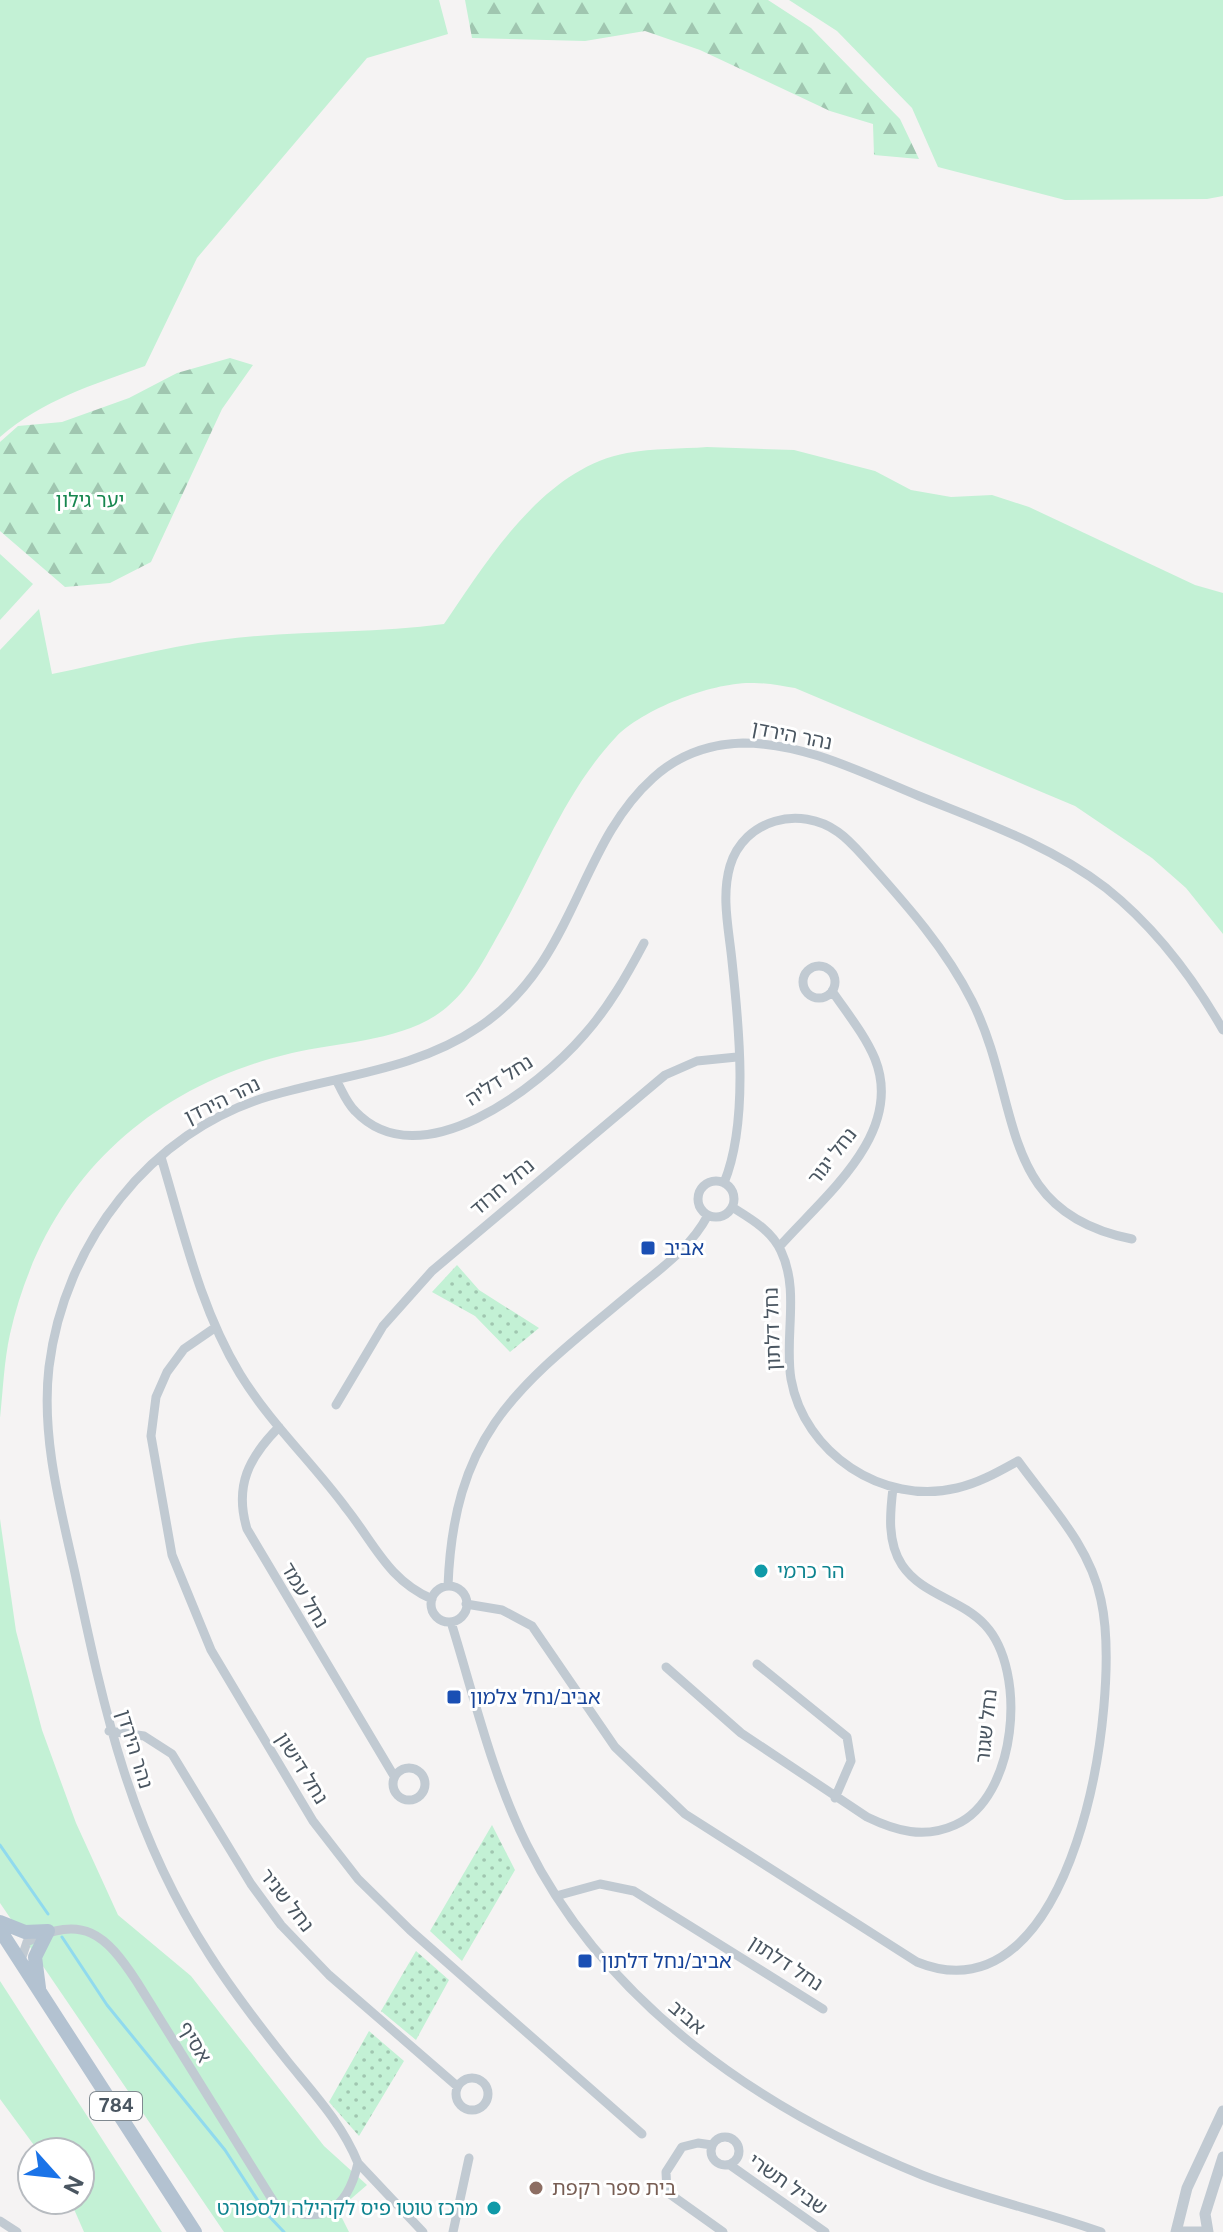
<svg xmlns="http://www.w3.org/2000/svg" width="1223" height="2232" viewBox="0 0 1223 2232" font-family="'Public Sans','Noto Sans Hebrew',sans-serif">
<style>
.green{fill:#c3f1d5}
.forest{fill:url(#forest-firs)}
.park{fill:url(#park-dots)}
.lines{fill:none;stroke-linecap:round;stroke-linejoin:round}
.stream{stroke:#90daee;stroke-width:3}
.minor{stroke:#c1cad2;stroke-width:9}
.tertiary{stroke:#c1cad2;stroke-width:11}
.primary{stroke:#b3c2d1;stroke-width:14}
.transit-dot{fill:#1a4fb4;stroke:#fff;stroke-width:3}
.culture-dot{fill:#0f9aa8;stroke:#fff;stroke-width:3}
.education-dot{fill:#8d6e63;stroke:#fff;stroke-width:3}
.labels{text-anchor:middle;stroke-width:6;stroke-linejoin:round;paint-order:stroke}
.shield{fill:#fff;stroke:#808990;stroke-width:2}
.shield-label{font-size:18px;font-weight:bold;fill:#4a5661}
.park-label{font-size:20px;fill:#17864f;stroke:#fff}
.street-label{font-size:20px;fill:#4a5661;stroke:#fff}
.transit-label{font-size:20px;fill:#164399;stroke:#fff;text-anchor:start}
.culture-label{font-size:20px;fill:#0d838f;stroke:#fff;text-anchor:start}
.education-label{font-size:20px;fill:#785e54;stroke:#fff;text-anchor:start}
</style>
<defs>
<pattern id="forest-firs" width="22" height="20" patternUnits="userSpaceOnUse" patternTransform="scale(2)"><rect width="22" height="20" fill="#c3f1d5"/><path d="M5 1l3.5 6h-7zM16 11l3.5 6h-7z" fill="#a0c6b0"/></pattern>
<pattern id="park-dots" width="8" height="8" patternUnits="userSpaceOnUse" patternTransform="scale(2)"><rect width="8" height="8" fill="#c3f1d5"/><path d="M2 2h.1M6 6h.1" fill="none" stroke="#a0c6b0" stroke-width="1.8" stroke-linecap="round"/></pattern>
</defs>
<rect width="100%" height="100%" fill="#f5f3f3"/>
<!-- green -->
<path class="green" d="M0 0H439L448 34 367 58 197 258 145 366C92 385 43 400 0 437Z
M789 0H1223V196L1207 199 1065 200 938 167 912 108 837 31Z
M707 447 794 450 875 471 911 490 951 497 992 495 1029 507 1195 585 1223 593V934L1186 888 1152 858 1075 806 795 688C782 686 767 683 754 683 715 681 642 709 616 737 565 791 538 865 502 928 486 956 471 987 447 1007 408 1041 340 1042 292 1053 145 1088 44 1185 10 1334 4 1361 3 1391 0 1418V650L39 609 52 674C107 663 163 647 219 640 294 630 369 634 444 624 488 559 544 468 627 453 653 448 681 449 707 447Z
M0 554 33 584 0 620Z
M0 1519 16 1631 42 1730 76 1823 118 1915 191 1976 324 2146 367 2185 338 2210 349 2232H224L0 1903Z
M0 1981 162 2232H84L70 2200H80V2152H39L0 2099Z"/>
<!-- forest -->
<path class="forest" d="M465 0H768L811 28 900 119 919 159 874 155 873 124 830 111 700 50 645 31 585 41 472 38Z
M230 358 253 365 222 409 151 562 110 583 65 587 0 531V442L18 426 62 422 129 398 177 373Z"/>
<!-- park -->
<path class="park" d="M457 1265 479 1290 539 1328 510 1352 475 1316 432 1292Z
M492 1825 515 1870 462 1961 430 1931Z
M416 1951 449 1980 416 2040 381 2011Z
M369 2031 404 2061 359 2136 329 2102Z"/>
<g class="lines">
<!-- stream -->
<path class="stream" d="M0 1845 48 1914
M62 1937 107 2005 225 2150 266 2213 284 2232"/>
<!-- minor -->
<path class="minor" d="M803 982a16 16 0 1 1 32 0a16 16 0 1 1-32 0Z
M336 1080C342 1090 346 1102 355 1111 420 1180 539 1087 584 1035 609 1007 627 975 644 943
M161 1157C183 1230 200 1308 240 1374 270 1423 312 1462 346 1508 374 1543 388 1580 432 1599
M698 1199a18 18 0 1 1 36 0a18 18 0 1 1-36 0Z
M724 1183C749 1122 739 1026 732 961 729 930 721 897 730 866 744 819 800 805 838 832 848 839 856 848 864 857 904 902 945 947 972 1001 1023 1103 995 1212 1132 1239
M779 1247C823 1197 905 1134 875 1059 865 1035 847 1013 832 991
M216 1327 184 1349 167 1372 156 1397 151 1436 172 1555 211 1650 313 1821 358 1879 410 1930 642 2134
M336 1405 383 1326 432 1271 665 1075 697 1061 737 1057
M279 1427C249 1457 234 1486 247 1529L394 1776
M448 1586C454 1430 520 1385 631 1293 660 1269 690 1249 708 1215
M431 1604a18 18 0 1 1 36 0a18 18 0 1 1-36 0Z
M466 1604 502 1610 532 1626 615 1747 685 1814 917 1962C1075 2026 1123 1700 1101 1600 1090 1546 1049 1504 1018 1461 998 1472 979 1483 957 1488 883 1506 804 1453 791 1379 784 1337 800 1291 781 1251 771 1230 751 1219 732 1207
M451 1622C474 1696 492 1775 527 1845 606 2004 761 2110 922 2175 980 2198 1042 2211 1101 2232
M757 1664 847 1737 851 1761 835 1798
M666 1667 741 1733 867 1817C896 1831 924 1839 955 1825 1017 1798 1028 1671 985 1625 961 1599 922 1595 902 1565 887 1542 890 1513 893 1488
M109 1731 144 1736 172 1754 251 1884 281 1925 329 1975 457 2086
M393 1784a16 16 0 1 1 32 0a16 16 0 1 1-32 0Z
M556 1896 600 1884 634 1891 823 2009
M21 1960 27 1942C83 1914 105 1933 137 1982L275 2204C320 2228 347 2211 358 2163 342 2124 316 2096 289 2063 261 2028 233 1992 209 1954 130 1831 105 1714 75 1573 60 1506 41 1436 49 1367 64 1244 150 1131 270 1096 341 1075 416 1070 479 1027 576 963 577 846 653 778 678 755 710 744 743 743 805 743 863 773 919 796 983 822 1050 845 1106 888 1155 927 1192 976 1223 1030
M456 2094a16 16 0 1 1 32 0a16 16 0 1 1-32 0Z
M711 2151a14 14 0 1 1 28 0a14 14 0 1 1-28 0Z
M712 2145 698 2143 682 2147 666 2172 667 2192 723 2232
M358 2163 423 2232
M730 2165 825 2232
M0 2221 17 2232
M453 2232 469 2158"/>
<!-- tertiary -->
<path class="tertiary" d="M1176 2232 1187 2188 1223 2111
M1182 2232H1204
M1208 2232 1205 2214 1223 2157"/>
<!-- primary -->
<path class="primary" d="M0 1922 25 1932 48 1931
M0 1930 195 2232
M39 1988 35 1957 48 1931"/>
</g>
<!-- markers -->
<g class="transit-dot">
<rect x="640" y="1240" width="16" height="16" rx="4"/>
<rect x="446" y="1689" width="16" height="16" rx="4"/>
<rect x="577" y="1953" width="16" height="16" rx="4"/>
</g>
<g class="culture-dot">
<circle cx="761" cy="1571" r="8"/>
<circle cx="494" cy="2208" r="8"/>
</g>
<circle class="education-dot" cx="536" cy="2188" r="8"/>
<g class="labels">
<!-- shield labels -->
<rect class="shield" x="90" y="2092" width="52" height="28" rx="6"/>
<g class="shield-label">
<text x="116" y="2112">784</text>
</g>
<!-- park labels -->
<g class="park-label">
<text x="90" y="507">יער גילון</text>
</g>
<!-- street labels -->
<g class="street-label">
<text transform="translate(792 735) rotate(11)" y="7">נהר הירדן</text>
<text transform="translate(499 1080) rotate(-33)" y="7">נחל דליה</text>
<text transform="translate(222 1100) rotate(-26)" y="7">נהר הירדן</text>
<text transform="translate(832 1156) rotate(-52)" y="7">נחל יגור</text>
<text transform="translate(502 1187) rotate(-40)" y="7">נחל חרוד</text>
<text transform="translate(772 1329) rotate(-92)" y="7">נחל דלתון</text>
<text transform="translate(305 1595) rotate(59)" y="7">נחל עמד</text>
<text transform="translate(986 1726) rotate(-84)" y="7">נחל שגור</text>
<text transform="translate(135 1749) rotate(73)" y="7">נהר הירדן</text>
<text transform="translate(302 1768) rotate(58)" y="7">נחל דישון</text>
<text transform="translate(287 1900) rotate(52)" y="7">נחל שניר</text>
<text transform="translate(786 1963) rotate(33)" y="7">נחל דלתון</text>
<text transform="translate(687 2017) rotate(40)" y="7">אביב</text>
<text transform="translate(195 2042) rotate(59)" y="7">אסיף</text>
<text transform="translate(788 2184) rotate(35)" y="7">שביל תשרי</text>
</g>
<!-- transit labels -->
<g class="transit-label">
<text x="664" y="1255">אביב</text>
<text x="470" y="1704">אביב/נחל צלמון</text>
<text x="601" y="1968">אביב/נחל דלתון</text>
</g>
<!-- culture labels -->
<g class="culture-label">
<text x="777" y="1578">הר כרמי</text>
<text x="478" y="2215" text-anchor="end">מרכז טוטו פיס לקהילה ולספורט</text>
</g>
<!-- education labels -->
<g class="education-label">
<text x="552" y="2195">בית ספר רקפת</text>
</g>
</g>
<!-- north arrow -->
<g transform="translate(56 2176) rotate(117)"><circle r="38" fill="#ffffff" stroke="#b7bbc0" stroke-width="2"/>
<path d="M0-6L14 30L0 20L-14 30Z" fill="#1a73e8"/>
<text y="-12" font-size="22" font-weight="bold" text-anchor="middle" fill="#4a5661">N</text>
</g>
</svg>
